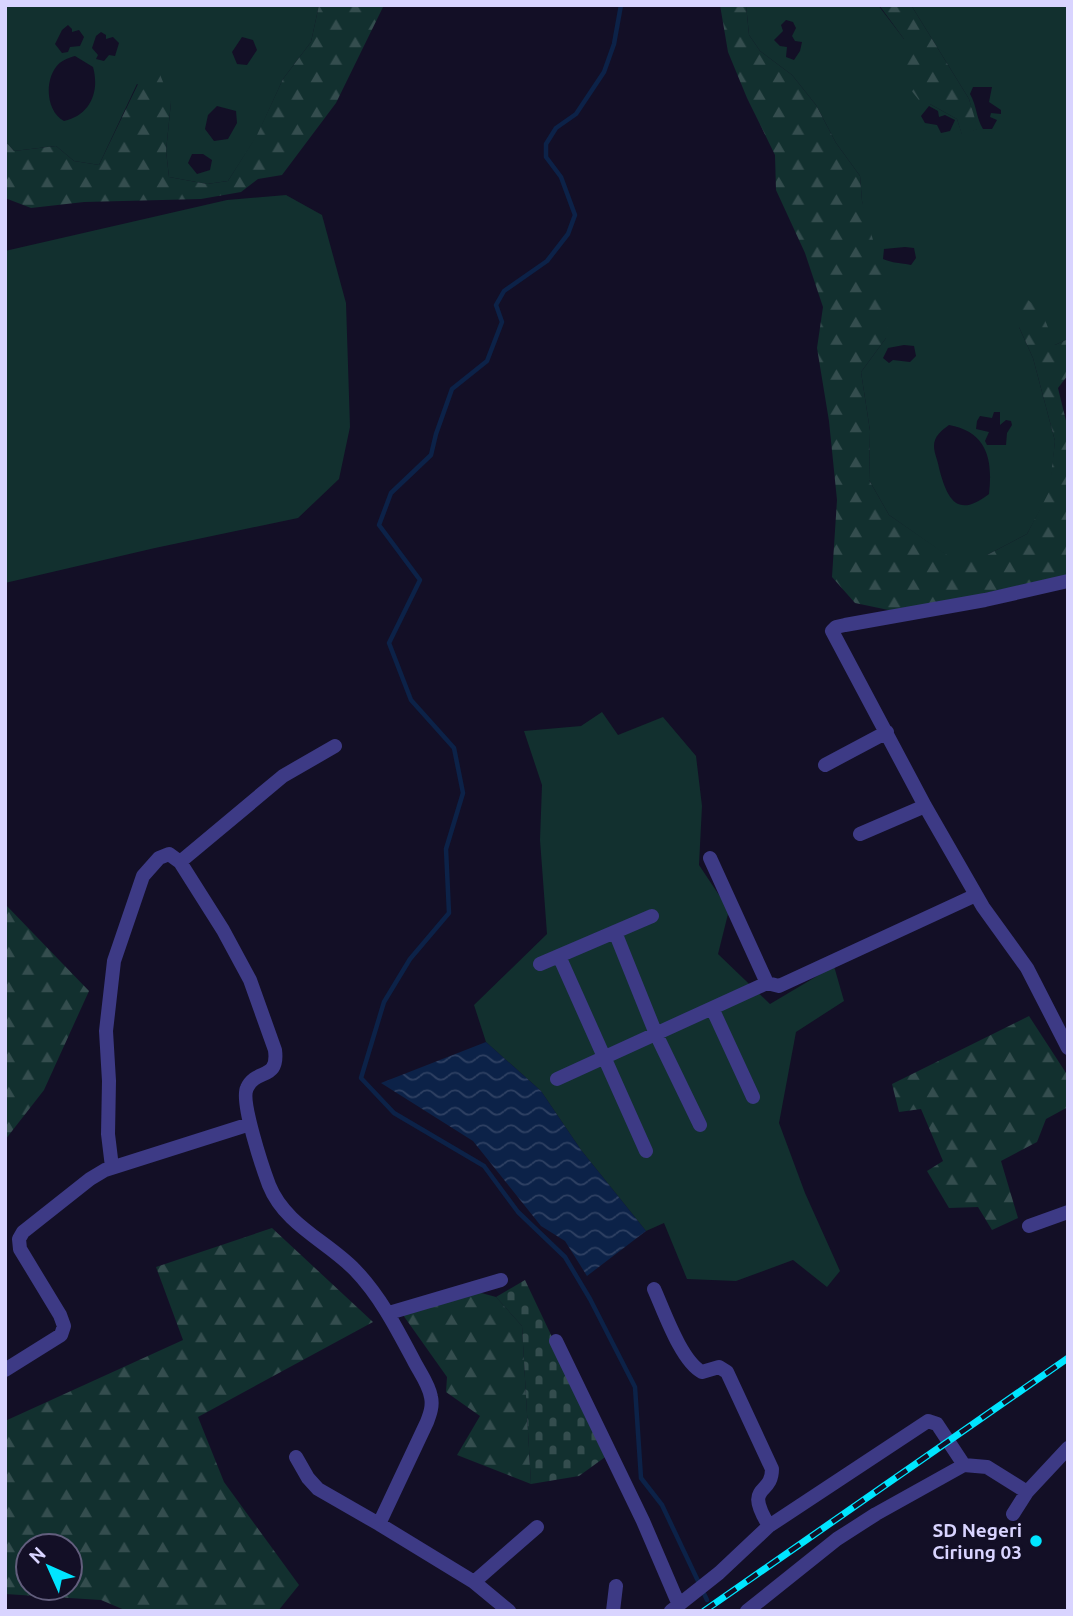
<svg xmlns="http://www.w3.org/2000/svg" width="1073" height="1616" viewBox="0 0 1073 1616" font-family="Ubuntu,sans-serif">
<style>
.grass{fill:#12302f;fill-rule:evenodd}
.forest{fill:url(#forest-firs);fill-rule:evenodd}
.cemetery{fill:url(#cemetery-stones)}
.water{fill:url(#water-waves)}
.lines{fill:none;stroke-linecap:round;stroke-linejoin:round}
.stream{stroke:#0c2248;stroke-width:4.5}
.street{stroke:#3d3a85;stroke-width:14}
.rail-casing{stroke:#00e5ff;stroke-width:7}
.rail{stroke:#130f26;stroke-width:4.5;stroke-dasharray:13;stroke-linecap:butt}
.poi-dot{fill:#00e5ff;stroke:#130f26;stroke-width:2.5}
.labels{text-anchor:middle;stroke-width:6;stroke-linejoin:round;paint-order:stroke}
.poi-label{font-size:19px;font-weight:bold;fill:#d9d4ff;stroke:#130f26;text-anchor:end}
</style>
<defs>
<pattern id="forest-firs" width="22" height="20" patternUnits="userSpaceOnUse" patternTransform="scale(1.75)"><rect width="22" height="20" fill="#12302f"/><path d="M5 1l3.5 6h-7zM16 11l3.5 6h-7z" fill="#344d4e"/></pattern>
<pattern id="cemetery-stones" width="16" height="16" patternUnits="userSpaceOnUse" patternTransform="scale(1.75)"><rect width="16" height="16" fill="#12302f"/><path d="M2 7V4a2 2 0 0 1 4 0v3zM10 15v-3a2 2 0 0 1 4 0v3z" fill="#344d4e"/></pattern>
<pattern id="water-waves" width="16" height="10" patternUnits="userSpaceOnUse" patternTransform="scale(1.75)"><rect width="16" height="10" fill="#0c2248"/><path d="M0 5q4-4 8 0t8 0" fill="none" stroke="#2f4163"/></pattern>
</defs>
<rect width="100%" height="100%" fill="#130f26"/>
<!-- grass -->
<path class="grass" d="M5 5H319L311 42 283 79 257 136 228 181 207 184 169 177 166 151 171 102 137 84 99 165 74 161 56 146 14 151 5 141ZM68 25 72 29V32L79 30 84 37 80 46 70 47 68 52 62 53 55 44 62 30ZM101 32 106 35V39L113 37 119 43 115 56 109 55 104 61 96 59 98 55 92 48 96 36ZM242 37 253 40 257 50 247 65 237 64 232 52ZM75 56 93 67C100 92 90 115 64 121 47 112 44 83 56 67 60 61 68 58 75 56ZM217 106 236 111 237 123 228 139 214 141 205 129 208 115ZM192 154H203L212 160 210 170 197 174 188 163Z
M746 5H878L904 39 930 104 957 119 962 134 977 129 969 99 911 5H1068V339L1055 345 1019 327 1033 358 1055 441 1050 492 1027 534 987 555H946L889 515 869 480 870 431 861 372 886 338 862 201 860 176 836 143 816 105 792 75 760 51 749 35ZM786 20 793 22 796 28 792 36 795 41 802 42 800 51 794 60 786 57 787 47 780 46 774 40 783 31 781 25ZM973 87H992L989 102 1001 110V114L991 113 990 117 997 120 992 129H983C976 118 977 106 970 94ZM929 106 938 111 939 117 945 115 955 120 950 131 941 133 937 125 925 123 921 116ZM905 247 914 248 916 258 911 265C901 263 892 263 883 259L884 249ZM904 345 914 346 916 356 910 362 893 360 889 363 883 358 888 348ZM994 412H1000V425L1006 420 1011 421 1012 425 1007 433 1006 445H987L985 441 989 432 976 429 977 421 980 416 992 418ZM949 425C987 432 993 459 989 494 957 519 947 499 939 468 938 461 934 453 934 446 934 436 942 430 949 425Z
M286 195 322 215 346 303 350 427 339 479 298 518 155 548 5 583V251L227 200Z
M602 712 618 735 663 717 696 756 702 806 699 865 729 910 718 954 770 1004 834 966 844 1001 796 1032 779 1123 805 1193 840 1271 827 1287 793 1260 736 1281 687 1279 664 1223 646 1231 581 1150 541 1091 486 1042 474 1005 547 934 540 840 542 785 524 731 581 726Z"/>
<!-- forest -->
<path class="forest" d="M319 5H384L336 103 282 175 258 179 241 192 201 199 84 202 31 208 5 198V141L14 151 56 146 74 161 99 165 138 84 159 72 171 102 166 151 169 177 207 184 228 181 257 135 283 79 311 42Z
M720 5H746L749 35 760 51 792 75 816 105 836 143 860 176 862 201 891 304 886 338 861 372 870 431 869 480 889 515 947 555H987L1027 534 1049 492 1055 441 1033 358 1019 327 1018 307 1028 300 1041 310 1055 345 1068 339V375L1058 388 1068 429V575L898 612 855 603 832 577 837 500 829 421 817 348 823 307 805 253 776 190 775 155 747 98 728 52Z
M879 5H911L969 99 978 129 962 135 957 119 930 104H922L895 70 904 39Z
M5 904 89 991 44 1090 5 1140Z
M1029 1016 1068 1076V1107L1046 1119 1037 1142 1001 1161 1018 1218 992 1230 978 1207 949 1208 927 1171 943 1161 921 1109 899 1112 892 1084Z
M272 1228 373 1322 198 1417 224 1482 299 1585 278 1611H127L101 1600 5 1594V1421L183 1340 156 1267ZM70 1546V1588H28V1546Z
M474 1291 496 1297 522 1326 531 1484 457 1455 480 1416 446 1392 447 1377 403 1315Z"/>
<!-- cemetery -->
<path class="cemetery" d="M525 1280 608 1455 579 1476 531 1484 522 1326 496 1297Z"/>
<!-- water -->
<path class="water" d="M486 1042 541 1091 581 1150 646 1231 587 1276 565 1241 541 1226 473 1141 381 1083Z"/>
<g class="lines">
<!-- stream -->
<path class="stream" d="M621 5 614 44 604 72 576 114 556 128 546 144V157L561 177 575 215 568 234 547 261 504 291 496 305 502 322 487 361 452 389 436 434 431 455 391 493 379 525 420 580 389 643 411 700 454 748 463 793 446 849 449 913 410 959 384 1002 361 1078 394 1113 484 1166 518 1212 565 1257 590 1299 635 1387 641 1478 662 1505 707 1600"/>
<!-- street -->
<path class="street" d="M1068 581 985 600 845 625 836 627 832 631 925 806 983 907 1027 968 1068 1048
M825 765 887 732
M860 834 925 806
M710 858 767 983
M180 862 283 776 335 746
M615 932 656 1034 700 1125
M559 956 646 1151
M540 964 652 916
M712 1008 753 1097
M557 1079 767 983 779 986 976 895
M112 1167 108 1134 109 1081 106 1031 114 961 143 876 159 858 169 854 180 862 223 930 250 980 275 1050C279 1081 256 1068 247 1088 240 1101 263 1169 269 1185 285 1225 327 1241 355 1270 381 1297 398 1331 415 1363 421 1374 429 1385 431 1397 433 1406 430 1414 427 1422L379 1524 474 1582 509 1611
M1029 1226 1068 1212
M654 1289C664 1311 681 1361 702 1372L719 1367 727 1372 772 1469C772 1497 743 1483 769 1526
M389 1313 501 1280
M556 1341 643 1521 679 1605
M5 1370 61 1335 64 1326 60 1315 20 1249 19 1239 23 1232 90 1179 105 1170 250 1124
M296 1457 308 1478 318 1489 379 1524
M1013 1514 1027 1492 1068 1448
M474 1582 537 1527
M613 1611 616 1586
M671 1611 719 1573 769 1526 928 1421 937 1424 964 1465
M747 1611 837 1539 876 1514 964 1465 987 1467 1027 1492"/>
<defs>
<path id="rail" d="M704 1611 1068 1358"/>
</defs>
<!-- rail casing -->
<use href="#rail" class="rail-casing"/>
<!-- rail -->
<use href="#rail" class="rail"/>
</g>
<!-- markers -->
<circle class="poi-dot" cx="1036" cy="1541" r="7"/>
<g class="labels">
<!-- poi labels -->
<g class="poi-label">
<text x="1022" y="1537">SD Negeri<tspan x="1022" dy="22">Ciriung 03</tspan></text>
</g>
</g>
<!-- border -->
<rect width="1073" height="1616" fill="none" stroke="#d9d4ff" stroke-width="14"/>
<!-- north arrow -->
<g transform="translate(49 1567) rotate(315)"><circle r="33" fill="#130f26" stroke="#625e7d" stroke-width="2"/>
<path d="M0-5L12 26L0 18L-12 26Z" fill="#00e5ff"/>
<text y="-10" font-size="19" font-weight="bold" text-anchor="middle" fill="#d9d4ff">N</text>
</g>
</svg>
